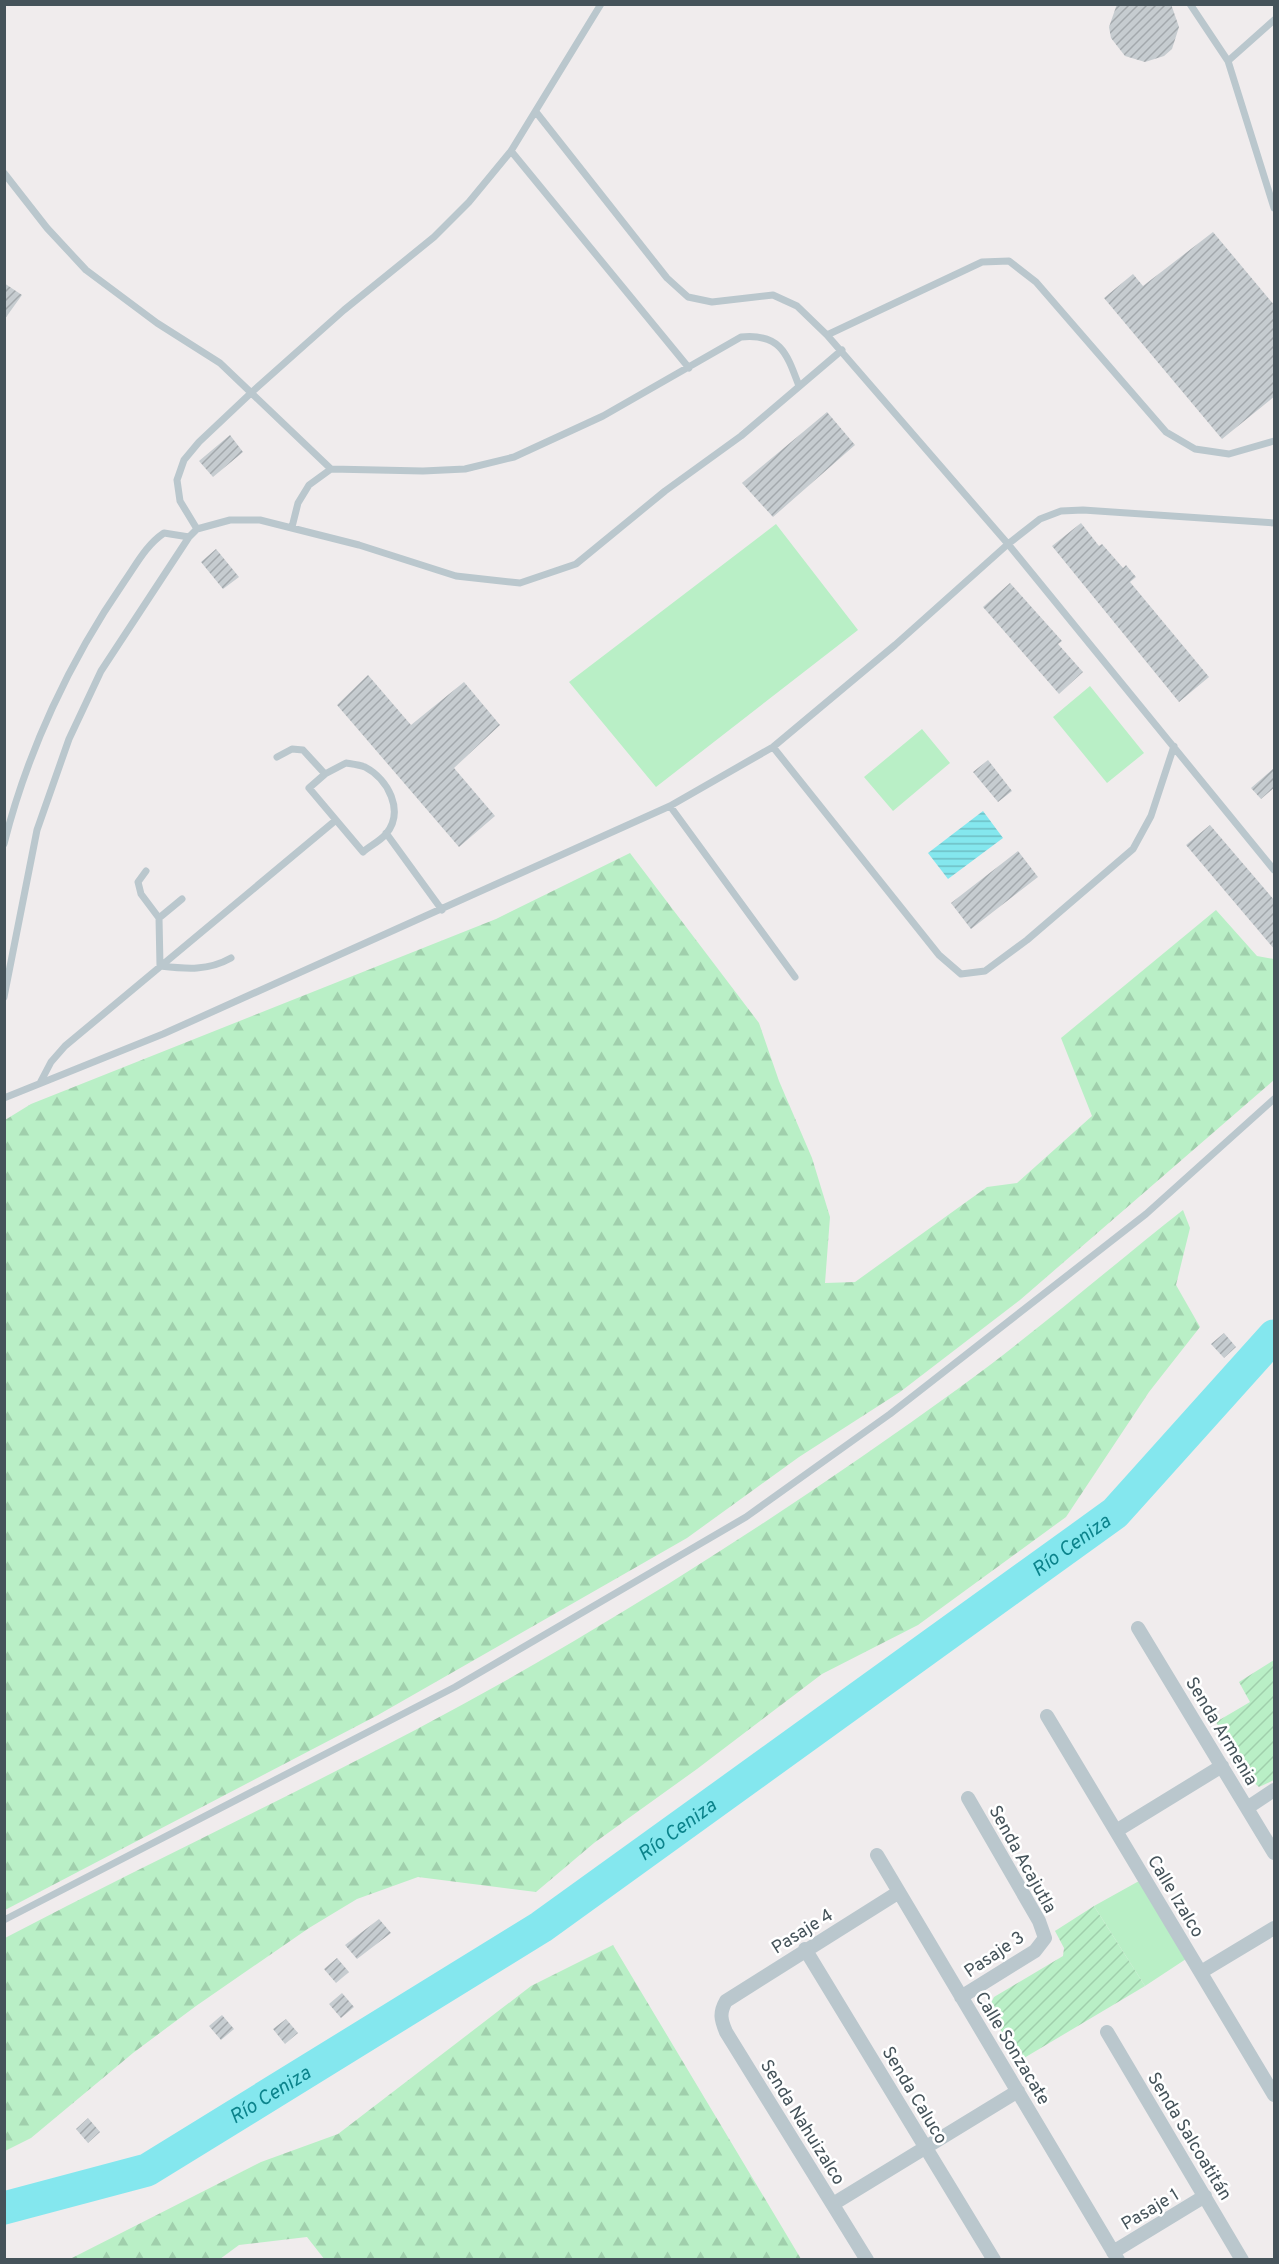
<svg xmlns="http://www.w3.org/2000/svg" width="1279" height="2264" viewBox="0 0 1279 2264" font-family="Overpass,sans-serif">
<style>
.grass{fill:#b9efc6}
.forest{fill:url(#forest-firs)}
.garden{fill:url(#garden-furrows)}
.water{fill:url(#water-rules)}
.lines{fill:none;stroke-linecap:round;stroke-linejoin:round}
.river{stroke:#84e7ee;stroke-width:33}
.building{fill:url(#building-hatch)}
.service{stroke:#bac7cd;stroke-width:7}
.minor{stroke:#bac7cd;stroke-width:14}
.labels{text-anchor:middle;stroke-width:5;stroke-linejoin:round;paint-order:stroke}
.street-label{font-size:18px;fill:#45535a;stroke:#fff}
.water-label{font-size:20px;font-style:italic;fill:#0b838b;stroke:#fff}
</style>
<defs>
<pattern id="forest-firs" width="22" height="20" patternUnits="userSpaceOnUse" patternTransform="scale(1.5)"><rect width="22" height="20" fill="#b9efc6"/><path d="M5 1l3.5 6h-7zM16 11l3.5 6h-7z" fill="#a0cfac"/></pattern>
<pattern id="garden-furrows" width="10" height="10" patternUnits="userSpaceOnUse" patternTransform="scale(1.5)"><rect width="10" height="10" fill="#b9efc6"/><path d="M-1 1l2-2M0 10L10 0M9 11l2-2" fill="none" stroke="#a0cfac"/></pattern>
<pattern id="water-rules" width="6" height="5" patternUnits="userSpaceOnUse" patternTransform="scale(1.5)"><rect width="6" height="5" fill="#84e7ee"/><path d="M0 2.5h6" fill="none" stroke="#6ebec4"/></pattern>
<pattern id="building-hatch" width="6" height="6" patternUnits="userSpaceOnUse" patternTransform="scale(1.5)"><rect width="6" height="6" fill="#c6ccd0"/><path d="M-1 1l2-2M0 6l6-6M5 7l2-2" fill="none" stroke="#a3a8ac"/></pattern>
</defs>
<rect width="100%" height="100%" fill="#f0eced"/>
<!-- grass -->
<path class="grass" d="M776 524 858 630 656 787 569 682Z
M1090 686 1144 753 1107 783 1053 717Z
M922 729 950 763 893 811 864 777Z
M1139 1881 1186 1959 1145 1986 1094 1906Z"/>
<!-- forest -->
<path class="forest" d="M630 853 759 1023 779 1081 812 1158 830 1217 825 1283 855 1282 987 1187 1017 1183 1092 1116 1061 1038 1216 910 1257 956 1274 959V1080L1020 1300 900 1392 799 1457 687 1538 378 1715 5 1910V1120L31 1104 496 919Z
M1183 1210 1190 1228 1176 1285 1200 1327 1149 1392 1066 1517 918 1625 822 1674 697 1769 594 1843 536 1892 418 1877 357 1899 309 1928 196 2006 133 2053 31 2138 5 2151V1938C194 1839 390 1751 574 1641 706 1563 835 1478 959 1388 1036 1332 1108 1269 1183 1210Z
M613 1945 801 2259 325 2260 307 2237 239 2245 220 2259H70L261 2162 338 2134 531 1986Z"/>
<!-- garden -->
<path class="garden" d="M1274 1660V1780L1259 1787 1247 1776 1216 1722 1250 1702 1239 1682Z
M1094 1906 1145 1986 1019 2061 988 2009 994 1997 1063 1956 1064 1948 1055 1931Z"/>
<!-- water -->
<path class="water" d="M983 811 1003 838 948 879 928 853Z"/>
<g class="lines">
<!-- river -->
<path class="river" id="s1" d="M4 2208 147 2170 541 1927 1115 1513 1274 1336"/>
</g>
<!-- building -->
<path class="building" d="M1117 4H1171L1179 27 1172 49 1164 56 1145 62 1125 56 1111 38 1109 27Z
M1213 232 1275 306V396L1222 439 1104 298 1133 274 1143 286Z
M4 283 22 295 4 320Z
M827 412 855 445 773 517 742 483Z
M230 435 243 452 213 477 199 461Z
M1081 523 1099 546 1102 544 1123 568 1126 565 1136 577 1130 582 1209 677 1179 702 1052 546Z
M216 549 239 577 223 589 201 562Z
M1010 583 1062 641 1058 644 1083 672 1059 694 983 607Z
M368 675 411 725 464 682 500 725 454 768 495 816 459 847 337 705Z
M988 760 1012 791 998 802 973 772Z
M1275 767V787L1261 799 1251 788Z
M1210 825 1275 901V950L1186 845Z
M1018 851 1038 877 971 929 951 903Z
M1224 1333 1236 1347 1224 1358 1211 1344Z
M379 1919 391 1933 357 1959 345 1945Z
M337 1958 349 1972 336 1983 324 1969Z
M342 1993 354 2007 341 2018 329 2004Z
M222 2015 234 2029 221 2040 209 2026Z
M286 2019 298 2033 285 2044 273 2029Z
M88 2118 100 2132 88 2143 76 2129Z"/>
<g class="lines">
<!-- service -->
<path class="service" d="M1190 4 1228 61
M1274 20 1228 61 1274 208
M536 112 667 278 688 297 712 302 773 295 797 306 827 335
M511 151 689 368
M4 173 47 228 86 270 157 323 220 363 331 469
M1274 441 1229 454 1195 449 1166 432 1036 282 1009 261 982 262 827 335 1008 544 1274 870
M292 527 298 503 309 485 331 469 423 471 465 469 514 457 603 416 741 337C781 333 787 354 799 386
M197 529 180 501 177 480 184 460 199 442 252 392 344 310 434 237 469 202 511 151 601 4
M773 747 939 955 961 974 985 971 1027 940 1133 849 1151 816 1174 746
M277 757 292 749 303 750 325 774
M346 763C352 764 360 765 365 767 388 779 405 811 386 834 380 841 370 846 363 852L309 788 325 774Z
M670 806 795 977
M386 833 442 910
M4 844C27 752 70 660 124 582 136 565 146 545 164 533L189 537
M146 871 138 882 141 894 159 918
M182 899 159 918 160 966C187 969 208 971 231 958
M4 997 37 830 69 739 101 671 189 537 197 529 230 520H260L359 545 456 576 520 583 576 564 665 491 741 436 842 350
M40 1083 51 1062 65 1046 336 820
M4 1098 163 1034 670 806 773 747 895 645 1008 544 1040 519 1061 511 1083 510 1274 523
M4 1920 455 1687 746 1517 890 1414 1146 1214 1274 1099"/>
<!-- minor -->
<path class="minor" d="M1138 1628 1274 1853
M1047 1716 1274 2095
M1247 1808 1274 1790
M1116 1831 1222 1766
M877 1855 1118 2260
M805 1949 994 2260
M1201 1972 1274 1928
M961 1997 1035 1951 1045 1938 1039 1921 968 1798
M1107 2032 1242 2260
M833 2204 1018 2091
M1113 2252 1205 2196
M867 2260 726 2032C721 2020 719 2013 726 2001L899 1892"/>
</g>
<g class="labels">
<!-- street labels -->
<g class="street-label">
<text transform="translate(1222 1731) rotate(59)" y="6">Senda Armenia</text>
<text transform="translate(1023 1859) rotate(61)" y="6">Senda Acajutla</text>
<text transform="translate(1176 1896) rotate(59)" y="6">Calle Izalco</text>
<text transform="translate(802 1931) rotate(-32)" y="6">Pasaje 4</text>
<text transform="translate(994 1954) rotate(-34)" y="6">Pasaje 3</text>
<text transform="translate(1013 2048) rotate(59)" y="6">Calle Sonzacate</text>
<text transform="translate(915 2095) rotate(59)" y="6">Senda Caluco</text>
<text transform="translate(803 2122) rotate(58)" y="6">Senda Nahuizalco</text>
<text transform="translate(1190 2136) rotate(59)" y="6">Senda Salcoatitán</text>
<text transform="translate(1150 2209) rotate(-31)" y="6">Pasaje 1</text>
</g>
<!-- water labels -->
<g class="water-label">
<text dy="7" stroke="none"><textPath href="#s1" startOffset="1264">Río Ceniza</textPath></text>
<text dy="7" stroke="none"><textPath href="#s1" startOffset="778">Río Ceniza</textPath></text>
<text dy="7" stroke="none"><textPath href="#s1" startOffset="292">Río Ceniza</textPath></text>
</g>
</g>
<!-- border -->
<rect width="1279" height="2264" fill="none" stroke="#45535a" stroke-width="12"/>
</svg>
